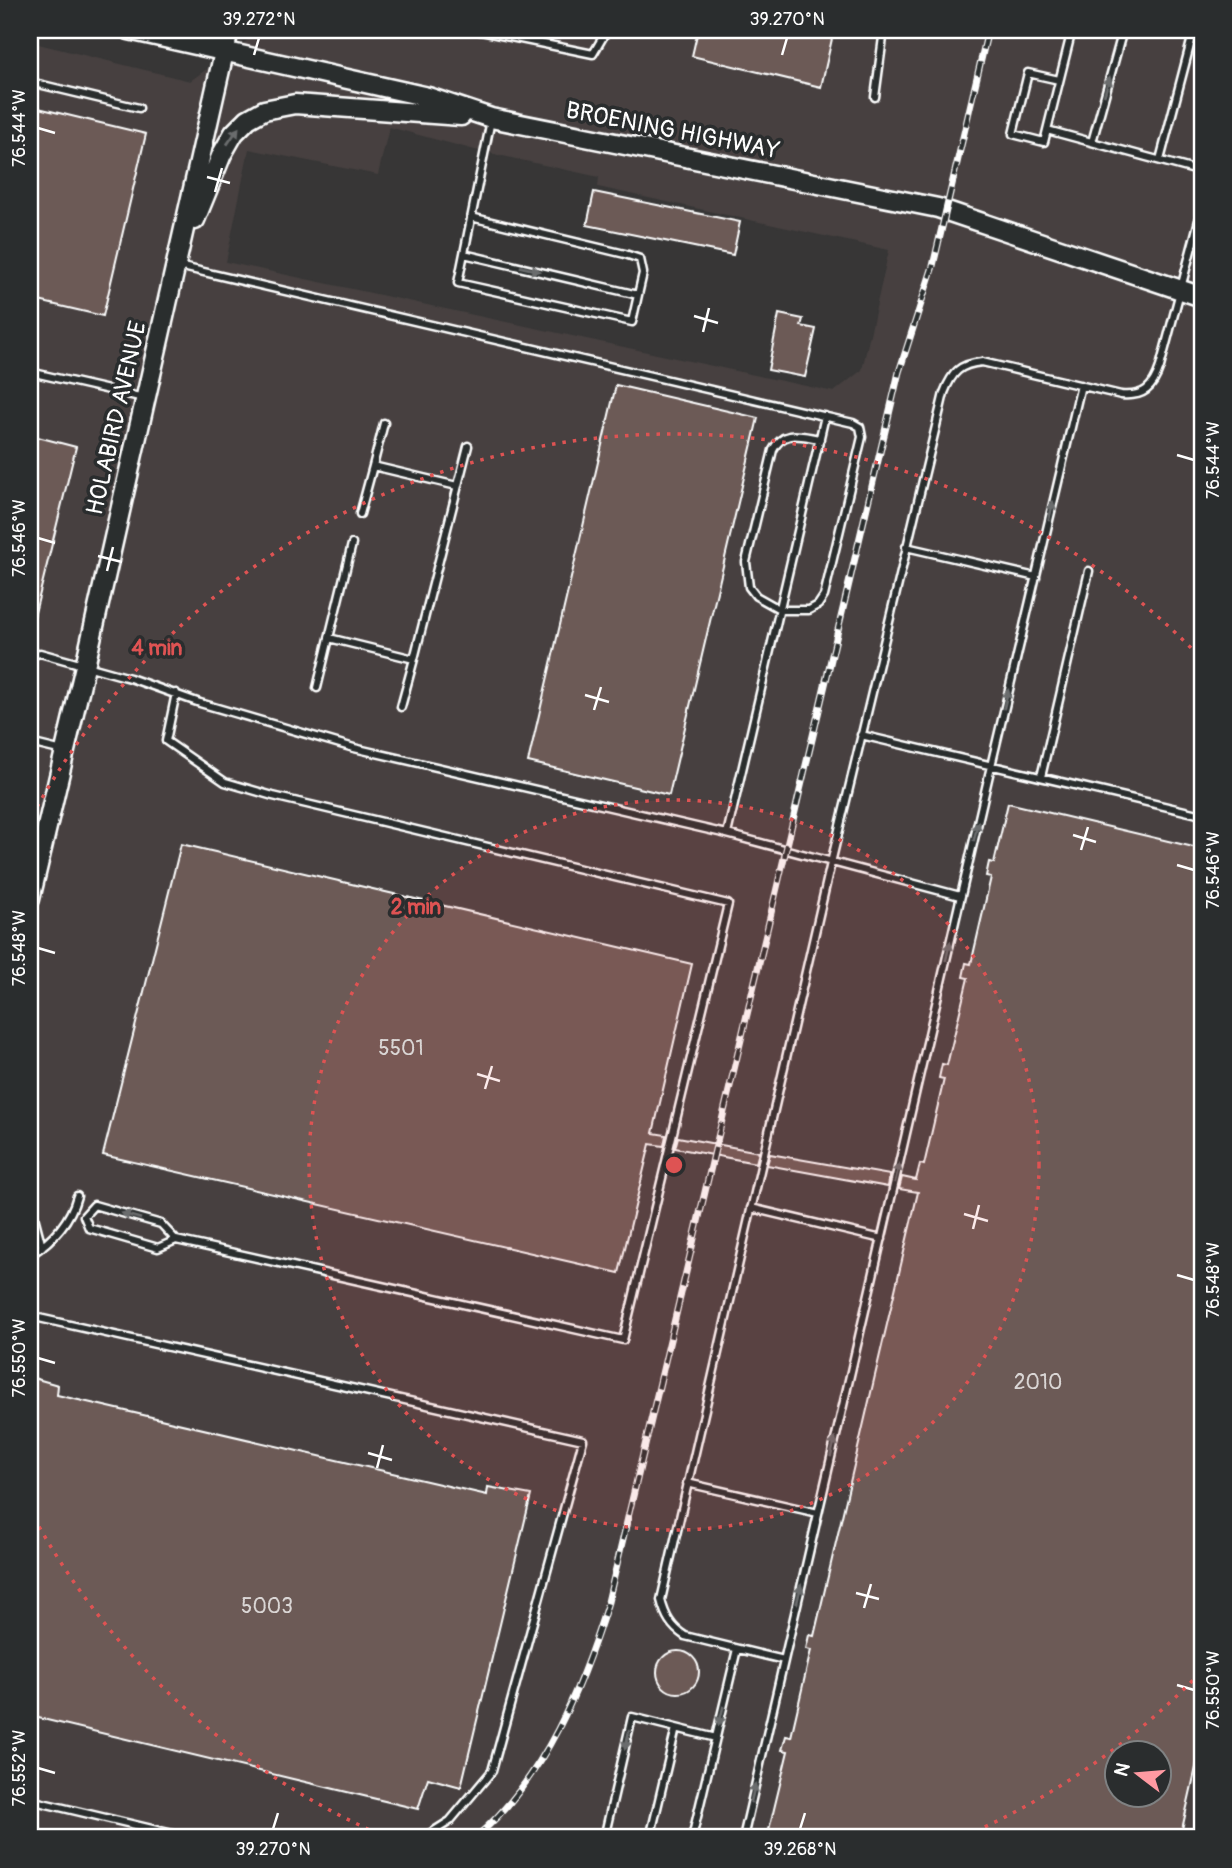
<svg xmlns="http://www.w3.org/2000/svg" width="1232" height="1868" viewBox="0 0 1232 1868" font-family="Pangolin,sans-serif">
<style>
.built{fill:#474140;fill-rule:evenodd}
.building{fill:#6c5a57;stroke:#fff;stroke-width:2;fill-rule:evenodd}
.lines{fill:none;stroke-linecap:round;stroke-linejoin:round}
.lane-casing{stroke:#fff;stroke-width:11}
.secondary-casing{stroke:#fff;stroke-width:23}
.lane{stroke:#2a2d2e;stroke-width:6}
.secondary{stroke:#2a2d2e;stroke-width:18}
.rail-casing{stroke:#fff;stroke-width:7}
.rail{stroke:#2a2d2e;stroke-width:4.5;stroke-dasharray:13;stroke-linecap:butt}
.oneway{fill:#6a6c6d}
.ticks{fill:none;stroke:#fff;stroke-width:2.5}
.ring{fill:none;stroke:#de5353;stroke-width:3.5;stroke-dasharray:3.5 7}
.labels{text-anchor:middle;stroke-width:7;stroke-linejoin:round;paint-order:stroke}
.number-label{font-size:21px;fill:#dad6d5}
.street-label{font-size:24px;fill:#fff;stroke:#2a2d2e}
.centre{fill:#de5353;stroke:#2a2d2e;stroke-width:3.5}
.ring-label{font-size:21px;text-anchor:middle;font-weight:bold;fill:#de5353;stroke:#2a2d2e;stroke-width:7;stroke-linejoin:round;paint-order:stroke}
.neatline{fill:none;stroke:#fff;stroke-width:2.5}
.ticks-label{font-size:18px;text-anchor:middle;fill:#fff}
</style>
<rect width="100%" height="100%" fill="#373636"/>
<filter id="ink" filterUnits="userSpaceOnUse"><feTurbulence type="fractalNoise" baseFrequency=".0143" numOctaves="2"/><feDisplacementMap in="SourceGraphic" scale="14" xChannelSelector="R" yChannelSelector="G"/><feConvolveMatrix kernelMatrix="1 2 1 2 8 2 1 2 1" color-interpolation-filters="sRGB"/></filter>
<g filter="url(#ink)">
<!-- built -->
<path class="built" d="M262 30H1202V1838H30V42L190 81ZM389 127 475 150 599 177 598 187 889 250 862 370 834 392 226 262 249 149 378 175ZM1116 1752H1158V1794H1116Z"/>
<!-- building -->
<path class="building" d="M698 30H834L821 87 692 56Z
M30 106 146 134 103 316 30 299Z
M594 192 740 222 733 255 587 225Z
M779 314 803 319 801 326 816 329 805 377 768 370Z
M616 385 758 418 669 795 528 762Z
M30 435 76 447 34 617 30 616Z
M1008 803 1202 849V1741L1180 1838H767L788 1751 782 1750 786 1736 791 1737 811 1650 806 1649 809 1635 814 1636 918 1192 899 1189 902 1177 916 1180 920 1164 924 1165 944 1079 939 1078 942 1064 947 1065 968 978 963 977 966 963 971 964 991 877 986 876 989 862 994 863ZM1116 1753H1158V1795H1116Z
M181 844 692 964 653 1133 666 1135 664 1146 650 1144 619 1273 103 1155Z
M678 1137 759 1152 756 1163 675 1148Z
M770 1154 890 1175 888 1187 767 1165Z
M30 1377 58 1385 57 1395 487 1495 488 1487 531 1495 461 1787 428 1778 418 1809 30 1716Z
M657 1672a21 21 0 1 1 42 0a21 21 0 1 1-42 0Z"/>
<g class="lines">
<defs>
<path id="lane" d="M476 30 593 54 607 30
M1059 80 1028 73 1013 134 1044 142 1072 30
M30 82 139 108
M875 97 884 30
M491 120 458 283 632 322 638 295
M1047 130 1202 172
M1092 142 1123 30
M1160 160 1194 30
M464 254 638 295 643 273 640 259 625 254 471 217
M178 266 853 423 860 427 862 437 824 596 818 605 809 610H781L756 596 749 587 746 562 773 450C784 429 800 436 820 439
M30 372 144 398
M373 466 384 423
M360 514 373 466 457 486
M352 544 329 638 414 659 468 446
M906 547 1036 577
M30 656 40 653 130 678 200 703 354 748 727 834 960 896
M317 688 329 638
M401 707 414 659
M861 735 1202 815
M30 743 63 751
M1041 777 1089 571
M727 834 825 416
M751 1208 882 1239
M32 1209 42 1247
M84 1216 94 1205 161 1224 176 1240 623 1340 728 904 273 796 225 782 166 741 176 693
M84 1216 89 1228 158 1248 176 1240
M30 1255C52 1241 70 1222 77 1196
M30 1316 583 1440 492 1771 450 1821 423 1838
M687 1483 818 1513
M784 1660 685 1636C671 1627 665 1616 661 1600L831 863 944 393C952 372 960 364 982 362L1121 395C1144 397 1153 388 1160 367L1202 209
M30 1800 190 1838
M604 1838 632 1717 716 1738
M650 1838 676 1728
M692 1838 737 1649
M743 1838 991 766 1081 385"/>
<path id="secondary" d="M129 30 428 97 491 118 938 208 1202 297
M195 220 222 154 234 133 248 119 264 110 295 104 461 116
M30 899 85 666 229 30"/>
</defs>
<!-- lane casing -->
<use href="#lane" class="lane-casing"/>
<!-- secondary casing -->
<use href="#secondary" class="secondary-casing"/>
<!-- lane -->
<use href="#lane" class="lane"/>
<!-- secondary -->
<use href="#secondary" class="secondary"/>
<defs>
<path id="rail" d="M475 1838C545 1778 581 1688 608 1602L899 372 933 266 988 30"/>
</defs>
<!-- rail casing -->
<use href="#rail" class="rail-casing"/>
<!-- rail -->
<use href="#rail" class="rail"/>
</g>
<!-- one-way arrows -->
<defs><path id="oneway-solid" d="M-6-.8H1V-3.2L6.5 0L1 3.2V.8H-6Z" transform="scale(1.75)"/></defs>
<g class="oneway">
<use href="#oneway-solid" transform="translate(1107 86) rotate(-74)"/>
<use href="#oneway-solid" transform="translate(233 136) rotate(-55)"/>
<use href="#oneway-solid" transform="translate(530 269) rotate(13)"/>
<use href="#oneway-solid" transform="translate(1051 511) rotate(-77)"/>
<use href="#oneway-solid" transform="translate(1006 699) rotate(-77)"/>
<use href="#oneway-solid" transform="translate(976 831) rotate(-77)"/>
<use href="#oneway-solid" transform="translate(948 951) rotate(-77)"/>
<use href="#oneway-solid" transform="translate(897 1173) rotate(-77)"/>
<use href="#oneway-solid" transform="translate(131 1216) rotate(-164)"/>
<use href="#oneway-solid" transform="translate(833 1447) rotate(-77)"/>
<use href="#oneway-solid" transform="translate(799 1594) rotate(-77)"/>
<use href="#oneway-solid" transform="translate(721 1716) rotate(104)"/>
<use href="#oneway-solid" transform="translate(627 1740) rotate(103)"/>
<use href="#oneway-solid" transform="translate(753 1793) rotate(-77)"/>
</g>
</g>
<!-- ticks -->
<path class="ticks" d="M254 55 259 38M782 55 787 38M38 128 55 133M207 177 230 183M215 192 222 168M694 316 718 323M703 332 709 308M1177 455 1194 460M38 538 55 543M98 556 122 562M107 571 113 547M585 695 609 702M594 710 601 687M1073 835 1096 842M1081 850 1088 827M1177 865 1194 870M38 948 55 953M477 1074 500 1081M485 1089 492 1066M964 1214 988 1221M973 1229 979 1205M1177 1275 1194 1280M38 1358 55 1363M368 1453 392 1460M377 1468 383 1445M856 1593 879 1599M864 1608 871 1584M1177 1685 1194 1690M38 1768 55 1773M273 1829 278 1813M800 1829 805 1813"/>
<!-- distance rings -->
<circle cx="674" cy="1165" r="365" fill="#de5353" fill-opacity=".12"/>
<g class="ring">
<circle cx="674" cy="1165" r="365"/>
<path d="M1200 1673A731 731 0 0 1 960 1838M388 1838A731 731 0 0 1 32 1514M32 816A731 731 0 0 1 1200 657"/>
</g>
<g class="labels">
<!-- number labels -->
<g class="number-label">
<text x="401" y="1055">5501</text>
<text x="1038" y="1389">2010</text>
<text x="267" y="1613">5003</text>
</g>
<!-- street labels -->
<g class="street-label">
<text transform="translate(673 130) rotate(11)" y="8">BROENING HIGHWAY</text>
<text transform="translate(116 418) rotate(-77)" y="8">HOLABIRD AVENUE</text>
</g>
</g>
<circle cx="674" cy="1165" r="10" class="centre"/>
<g class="ring-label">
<text x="157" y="655">4 min</text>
<text x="416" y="914">2 min</text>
</g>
<!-- margin -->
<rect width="1232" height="1868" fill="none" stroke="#2a2d2e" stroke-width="77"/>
<!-- north arrow -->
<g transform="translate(1138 1774) rotate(286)"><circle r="33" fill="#2a2d2e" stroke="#7f8182" stroke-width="2"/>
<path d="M0-5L12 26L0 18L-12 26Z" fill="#ff9aa2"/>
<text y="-10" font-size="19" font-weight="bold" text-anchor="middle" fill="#ffffff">N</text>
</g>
<rect x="38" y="38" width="1156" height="1791" class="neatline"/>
<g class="ticks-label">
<text x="259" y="25">39.272°N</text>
<text x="787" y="25">39.270°N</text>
<text transform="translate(19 128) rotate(-90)" y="6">76.544°W</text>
<text transform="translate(1213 460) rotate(-90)" y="6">76.544°W</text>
<text transform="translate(19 538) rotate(-90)" y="6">76.546°W</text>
<text transform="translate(1213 870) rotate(-90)" y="6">76.546°W</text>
<text transform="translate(19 948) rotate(-90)" y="6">76.548°W</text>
<text transform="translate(1213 1280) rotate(-90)" y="6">76.548°W</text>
<text transform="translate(19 1358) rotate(-90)" y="6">76.550°W</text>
<text transform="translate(1213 1690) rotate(-90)" y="6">76.550°W</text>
<text transform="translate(19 1768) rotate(-90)" y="6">76.552°W</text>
<text x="273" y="1855">39.270°N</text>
<text x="800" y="1855">39.268°N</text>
</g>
</svg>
